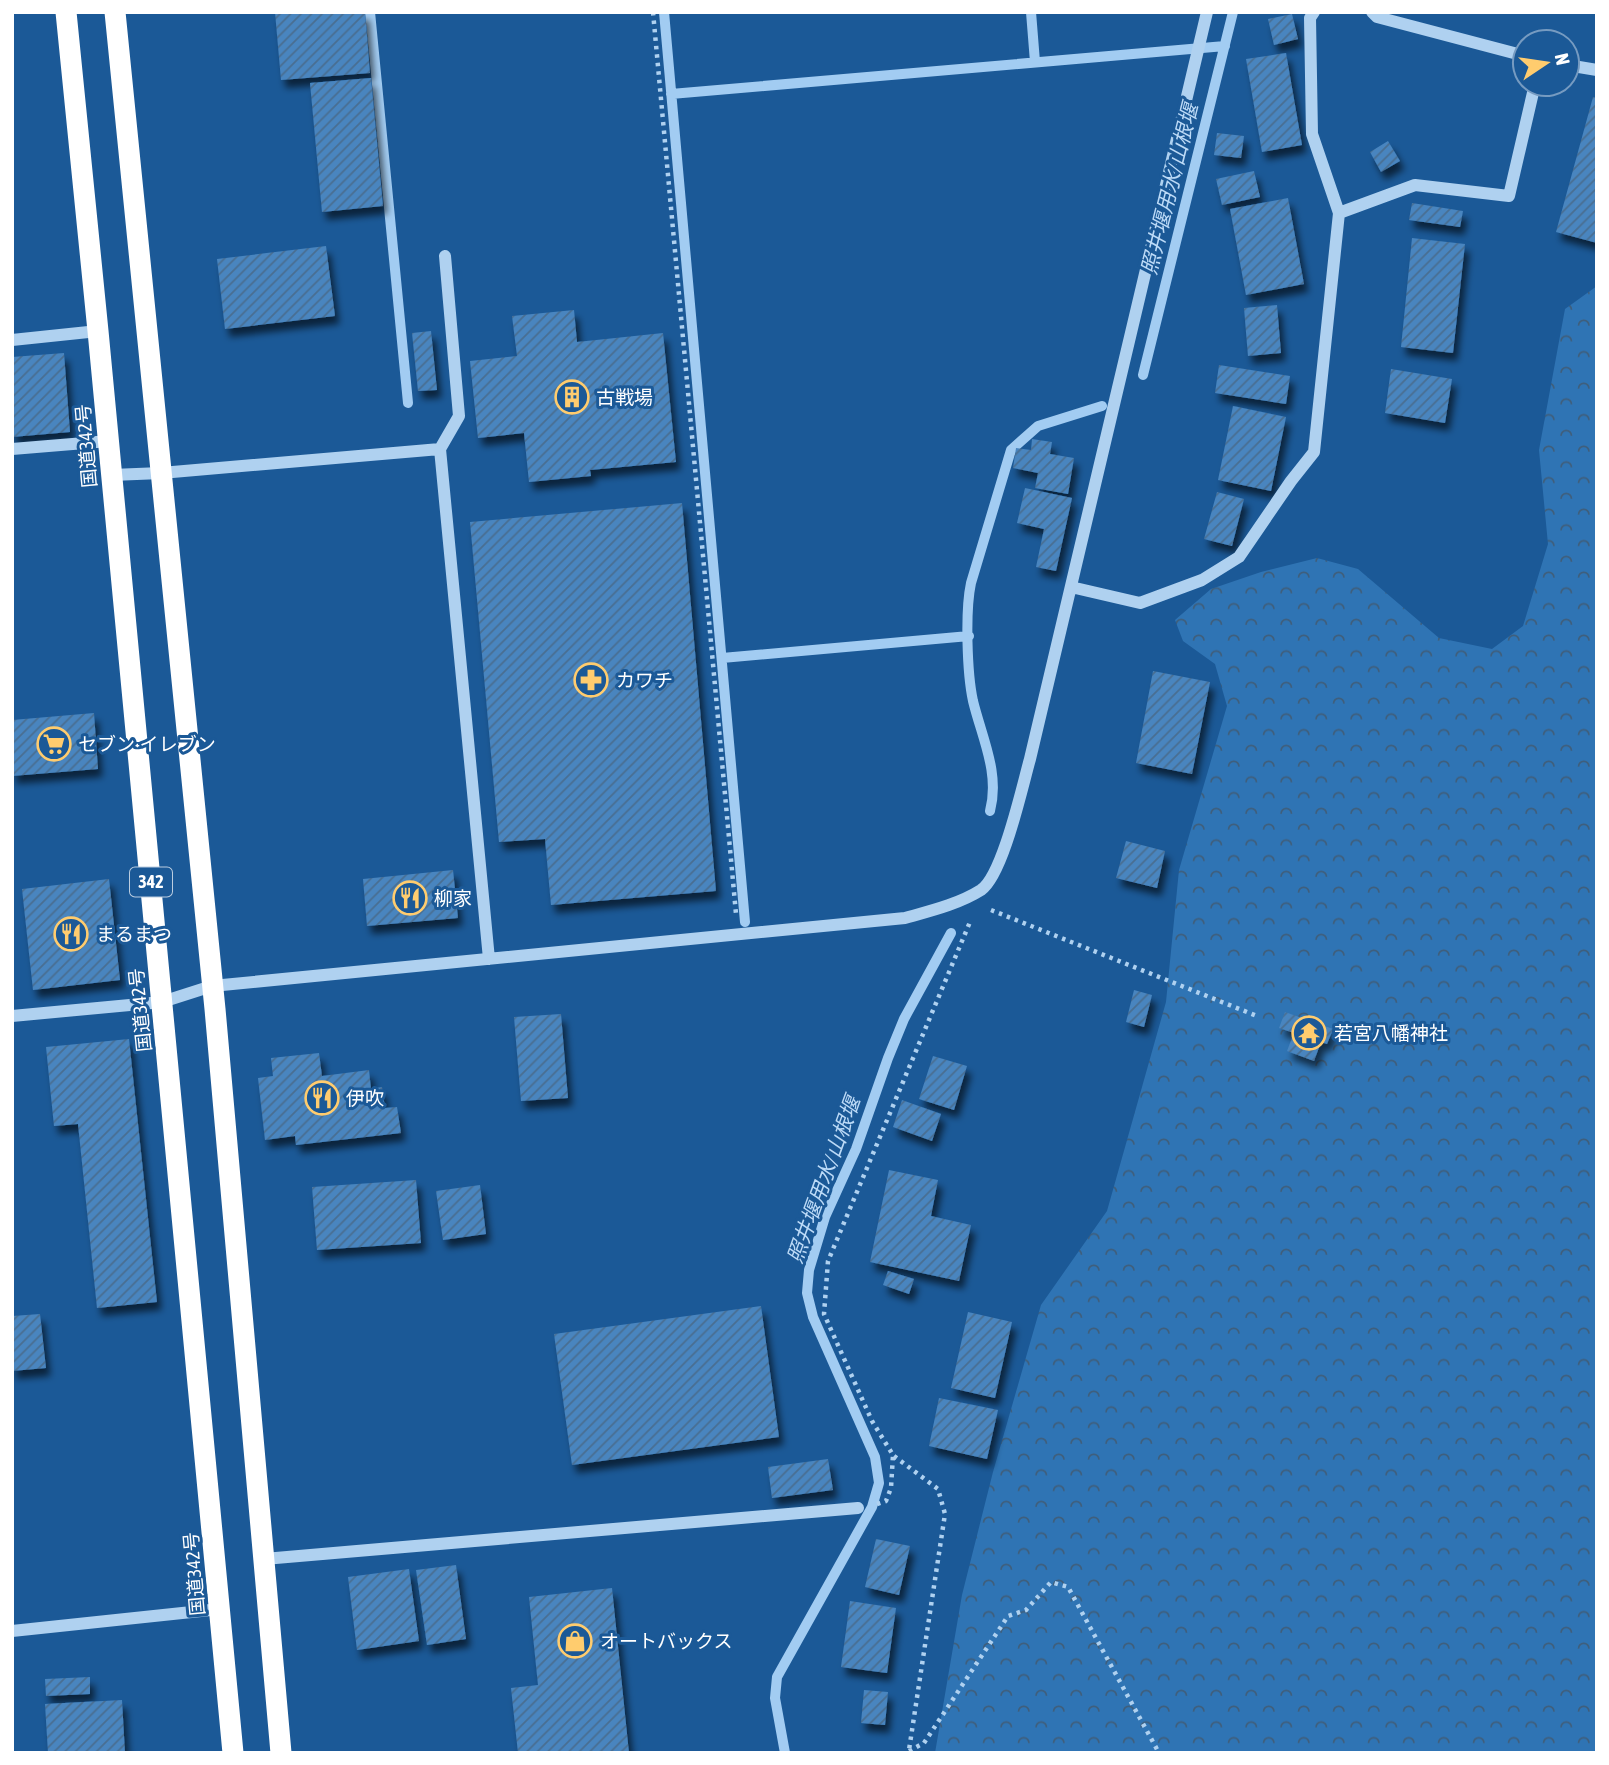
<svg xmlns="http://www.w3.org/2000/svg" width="1609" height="1765" viewBox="0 0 1609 1765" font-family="'Asap Condensed','Noto Sans JP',sans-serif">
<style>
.forest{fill:url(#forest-crowns)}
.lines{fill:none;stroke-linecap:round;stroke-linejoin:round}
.stream{stroke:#a2ccf2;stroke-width:10}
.building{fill:url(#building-hatch);filter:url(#shadow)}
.path{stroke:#afd1f0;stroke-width:4.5;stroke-dasharray:3.5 5;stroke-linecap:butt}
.minor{stroke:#afd1f0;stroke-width:12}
.highway{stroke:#fff;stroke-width:21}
.labels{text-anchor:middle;stroke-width:6;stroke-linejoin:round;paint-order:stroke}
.shield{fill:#1b5997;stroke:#bbcde0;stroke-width:2}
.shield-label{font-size:18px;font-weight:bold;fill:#fff}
.poi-label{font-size:19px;fill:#fff;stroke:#1b5997;text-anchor:start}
.street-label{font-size:19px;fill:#fff;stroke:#1b5997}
.water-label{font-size:21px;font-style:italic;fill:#bcdaf7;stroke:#1b5997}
</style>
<defs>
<pattern id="forest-crowns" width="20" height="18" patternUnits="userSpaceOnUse" patternTransform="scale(1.75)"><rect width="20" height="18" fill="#2f74b4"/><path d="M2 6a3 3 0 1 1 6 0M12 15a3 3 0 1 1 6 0" fill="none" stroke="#3f5e7b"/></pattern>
<pattern id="building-hatch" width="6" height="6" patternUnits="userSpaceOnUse" patternTransform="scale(1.75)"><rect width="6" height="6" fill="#4885bf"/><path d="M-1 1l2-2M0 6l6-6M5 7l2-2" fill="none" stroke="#4a6e91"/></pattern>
<filter id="shadow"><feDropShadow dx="4.5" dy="8" stdDeviation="3.5" flood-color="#0009"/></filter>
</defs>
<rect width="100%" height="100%" fill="#1b5997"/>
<!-- forest -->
<path class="forest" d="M1597 286V1753H935L962 1595 993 1472 1041 1305 1107 1211 1166 1002 1179 870 1227 706 1215 664 1183 641 1175 620 1211 589 1261 572 1317 558 1358 569 1439 638 1492 649 1523 626 1548 544 1539 450 1565 309Z"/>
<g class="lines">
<!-- stream -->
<path class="stream" d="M370 12 408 403
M664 12 745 922
M1031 12 1035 62
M671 94 1225 46
M1143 375 1233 12
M722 658 969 636
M990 811C1000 773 982 738 973 701 967 673 965 611 971 583L1011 450 1038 426 1102 406
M785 1753 775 1698 777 1677 872 1507 879 1483 875 1457 813 1317 807 1293 809 1270 825 1217 856 1149 888 1058 904 1019 951 933"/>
</g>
<!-- building -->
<path class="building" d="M275 12H365L370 73 281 80Z
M1292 14 1298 39 1274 45 1268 19Z
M1286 53 1302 145 1262 152 1246 59Z
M371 78 383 206 322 212 310 83Z
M1593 97 1597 98V243L1556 232Z
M1217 133 1244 136 1241 158 1214 155Z
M1388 141 1400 161 1381 172 1370 152Z
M1254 171 1260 197 1222 205 1216 179Z
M1288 198 1304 284 1246 295 1230 209Z
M1412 203 1463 211 1460 227 1409 220Z
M1412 238 1465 244 1453 353 1401 347Z
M326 246 335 316 225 329 217 259Z
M1277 305 1281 353 1248 356 1244 308Z
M574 310 577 342 663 333 676 462 590 470 591 476 529 482 524 433 478 438 470 361 517 356 512 316Z
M431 331 437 390 418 391 412 333Z
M64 353 70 432 12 437V357Z
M1219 365 1290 376 1286 404 1215 393Z
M1391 369 1452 379 1445 423 1385 413Z
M1233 406 1286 417 1271 491 1218 480Z
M1032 439 1052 442 1050 454 1074 458 1068 494 1035 488 1038 473 1013 468 1016 448 1031 450Z
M1025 488 1072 498 1056 571 1036 567 1044 529 1017 523Z
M1217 492 1244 499 1232 546 1204 539Z
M682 503 716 891 551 905 545 839 499 842 470 522Z
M1153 671 1210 682 1192 774 1136 763Z
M94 713 98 769 12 776V720Z
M1126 841 1165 851 1157 888 1116 878Z
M453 870 458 918 367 926 363 879Z
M109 879 120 980 33 990 22 889Z
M1134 990 1152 995 1144 1027 1126 1022Z
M1285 1012 1333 1029 1327 1044 1321 1042 1314 1061 1287 1051 1294 1033 1279 1028Z
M561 1014 568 1098 521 1101 514 1017Z
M129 1039 157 1302 97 1308 78 1124 54 1126 46 1047Z
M319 1053 322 1076 369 1070 371 1089 382 1087 385 1108 397 1107 401 1133 296 1145 295 1136 265 1140 258 1078 273 1076 271 1058Z
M933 1056 967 1066 954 1110 919 1099Z
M902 1100 941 1114 932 1141 893 1127Z
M889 1170 938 1180 931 1216 971 1225 959 1281 870 1262Z
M416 1180 421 1243 317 1250 312 1187Z
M480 1185 486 1234 443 1240 436 1191Z
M888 1271 914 1279 909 1294 883 1285Z
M761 1306 779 1437 572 1465 554 1334Z
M968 1312 1012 1322 995 1398 951 1388Z
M40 1314 46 1368 12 1371V1316Z
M939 1398 998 1410 987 1459 929 1446Z
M828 1459 833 1490 772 1498 768 1467Z
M876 1539 910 1546 899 1595 865 1587Z
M456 1565 466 1639 427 1645 416 1570Z
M409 1569 419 1641 357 1650 348 1577Z
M612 1588 629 1753H518L511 1688 538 1685 529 1597Z
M850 1601 896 1608 887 1673 841 1667Z
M90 1677V1694L46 1696 45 1679Z
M864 1690 888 1692 885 1725 861 1723Z
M122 1700 125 1753H48L45 1704Z"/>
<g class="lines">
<!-- path -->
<path class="path" d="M653 12 736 914
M991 910 1257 1016
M894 1456 938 1489 945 1514 909 1750
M877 1504 886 1501 891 1488 893 1455 872 1421 824 1314 828 1261 970 922
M909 1751 924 1743 1008 1616 1026 1610 1051 1582 1068 1587 1159 1753"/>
<!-- minor -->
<path class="minor" d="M1372 12 1377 17 1525 56
M1567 65 1597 70
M1339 213 1415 185 1509 196 1535 84
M12 340 98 331
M12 449 109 441
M440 449 459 416 445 256
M112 475 161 473 440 449 489 959
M1071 587 1140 603 1202 580 1239 557 1291 481 1314 452 1339 213 1312 134 1310 18 1314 12
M12 1016 162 1002 212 986 905 918C930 911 959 904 981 890 1003 875 1022 787 1030 759L1207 12
M264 1559 858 1508
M12 1631 220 1609"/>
<!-- highway -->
<path class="highway" d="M66 12 98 331 233 1753
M115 12 215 1009 281 1753"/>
</g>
<!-- icons -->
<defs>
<symbol id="building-ring" viewBox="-11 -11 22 22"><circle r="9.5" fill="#1b5997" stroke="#ffcc6e" stroke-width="1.5"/><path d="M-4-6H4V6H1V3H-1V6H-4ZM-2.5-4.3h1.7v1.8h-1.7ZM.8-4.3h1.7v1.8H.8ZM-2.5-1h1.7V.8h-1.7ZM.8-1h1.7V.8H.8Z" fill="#ffcc6e"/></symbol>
<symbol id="pharmacy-ring" viewBox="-11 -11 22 22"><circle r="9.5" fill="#1b5997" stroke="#ffcc6e" stroke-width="1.5"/><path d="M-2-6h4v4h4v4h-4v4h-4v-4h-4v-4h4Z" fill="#ffcc6e"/></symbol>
<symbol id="supermarket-ring" viewBox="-11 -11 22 22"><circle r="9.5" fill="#1b5997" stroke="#ffcc6e" stroke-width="1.5"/><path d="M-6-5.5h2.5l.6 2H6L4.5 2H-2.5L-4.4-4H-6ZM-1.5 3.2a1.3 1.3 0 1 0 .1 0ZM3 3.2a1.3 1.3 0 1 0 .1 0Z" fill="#ffcc6e"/></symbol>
<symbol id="restaurant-ring" viewBox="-11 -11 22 22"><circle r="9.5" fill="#1b5997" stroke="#ffcc6e" stroke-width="1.5"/><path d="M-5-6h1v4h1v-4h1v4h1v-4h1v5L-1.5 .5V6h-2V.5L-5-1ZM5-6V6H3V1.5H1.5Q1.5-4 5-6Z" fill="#ffcc6e"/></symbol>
<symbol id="temple-ring" viewBox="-11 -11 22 22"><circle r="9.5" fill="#1b5997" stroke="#ffcc6e" stroke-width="1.5"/><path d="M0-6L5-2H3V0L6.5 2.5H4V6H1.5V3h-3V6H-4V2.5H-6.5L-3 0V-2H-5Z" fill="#ffcc6e"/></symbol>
<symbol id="shop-ring" viewBox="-11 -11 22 22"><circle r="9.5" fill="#1b5997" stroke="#ffcc6e" stroke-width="1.5"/><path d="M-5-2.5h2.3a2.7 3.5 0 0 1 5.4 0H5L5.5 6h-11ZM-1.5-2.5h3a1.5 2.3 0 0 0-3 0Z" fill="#ffcc6e"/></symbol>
</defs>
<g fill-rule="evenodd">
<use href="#building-ring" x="553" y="378" width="38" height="38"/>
<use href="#pharmacy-ring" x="572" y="661" width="38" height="38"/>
<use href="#supermarket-ring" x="35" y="725" width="38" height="38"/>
<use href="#restaurant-ring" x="391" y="879" width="38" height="38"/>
<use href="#restaurant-ring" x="52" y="915" width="38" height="38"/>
<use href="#temple-ring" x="1290" y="1014" width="38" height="38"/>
<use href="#restaurant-ring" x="303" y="1079" width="38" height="38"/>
<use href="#shop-ring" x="556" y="1622" width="38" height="38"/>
</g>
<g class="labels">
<!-- shield labels -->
<rect class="shield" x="130" y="867.5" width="42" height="29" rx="5"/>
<g class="shield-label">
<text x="151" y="888">342</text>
</g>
<!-- poi labels -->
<g class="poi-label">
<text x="596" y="404">古戦場</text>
<text x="616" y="687">カワチ</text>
<text x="78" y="751">セブン-イレブン</text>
<text x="434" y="905">柳家</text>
<text x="96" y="941">まるまつ</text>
<text x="1334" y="1040">若宮八幡神社</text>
<text x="346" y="1105">伊吹</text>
<text x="600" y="1648">オートバックス</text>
</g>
<!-- street labels -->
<g class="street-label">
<text transform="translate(86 446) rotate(-95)" y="7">国道342号</text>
<text transform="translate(140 1010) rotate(-96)" y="7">国道342号</text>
<text transform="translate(194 1574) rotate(-95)" y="7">国道342号</text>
</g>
<!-- water labels -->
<g class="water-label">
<text transform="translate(1170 189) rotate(-76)" y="7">照井堰用水/山根堰</text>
<text transform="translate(824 1180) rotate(-70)" y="7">照井堰用水/山根堰</text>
</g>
</g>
<!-- border -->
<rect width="1609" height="1765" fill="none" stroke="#ffffff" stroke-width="28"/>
<!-- north arrow -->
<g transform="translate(1546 63) rotate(77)"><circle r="33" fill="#1b5997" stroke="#769bc1" stroke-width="2"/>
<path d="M0-5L12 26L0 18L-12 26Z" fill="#ffcc6e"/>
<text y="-10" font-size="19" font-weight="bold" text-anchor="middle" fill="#ffffff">N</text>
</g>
</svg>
